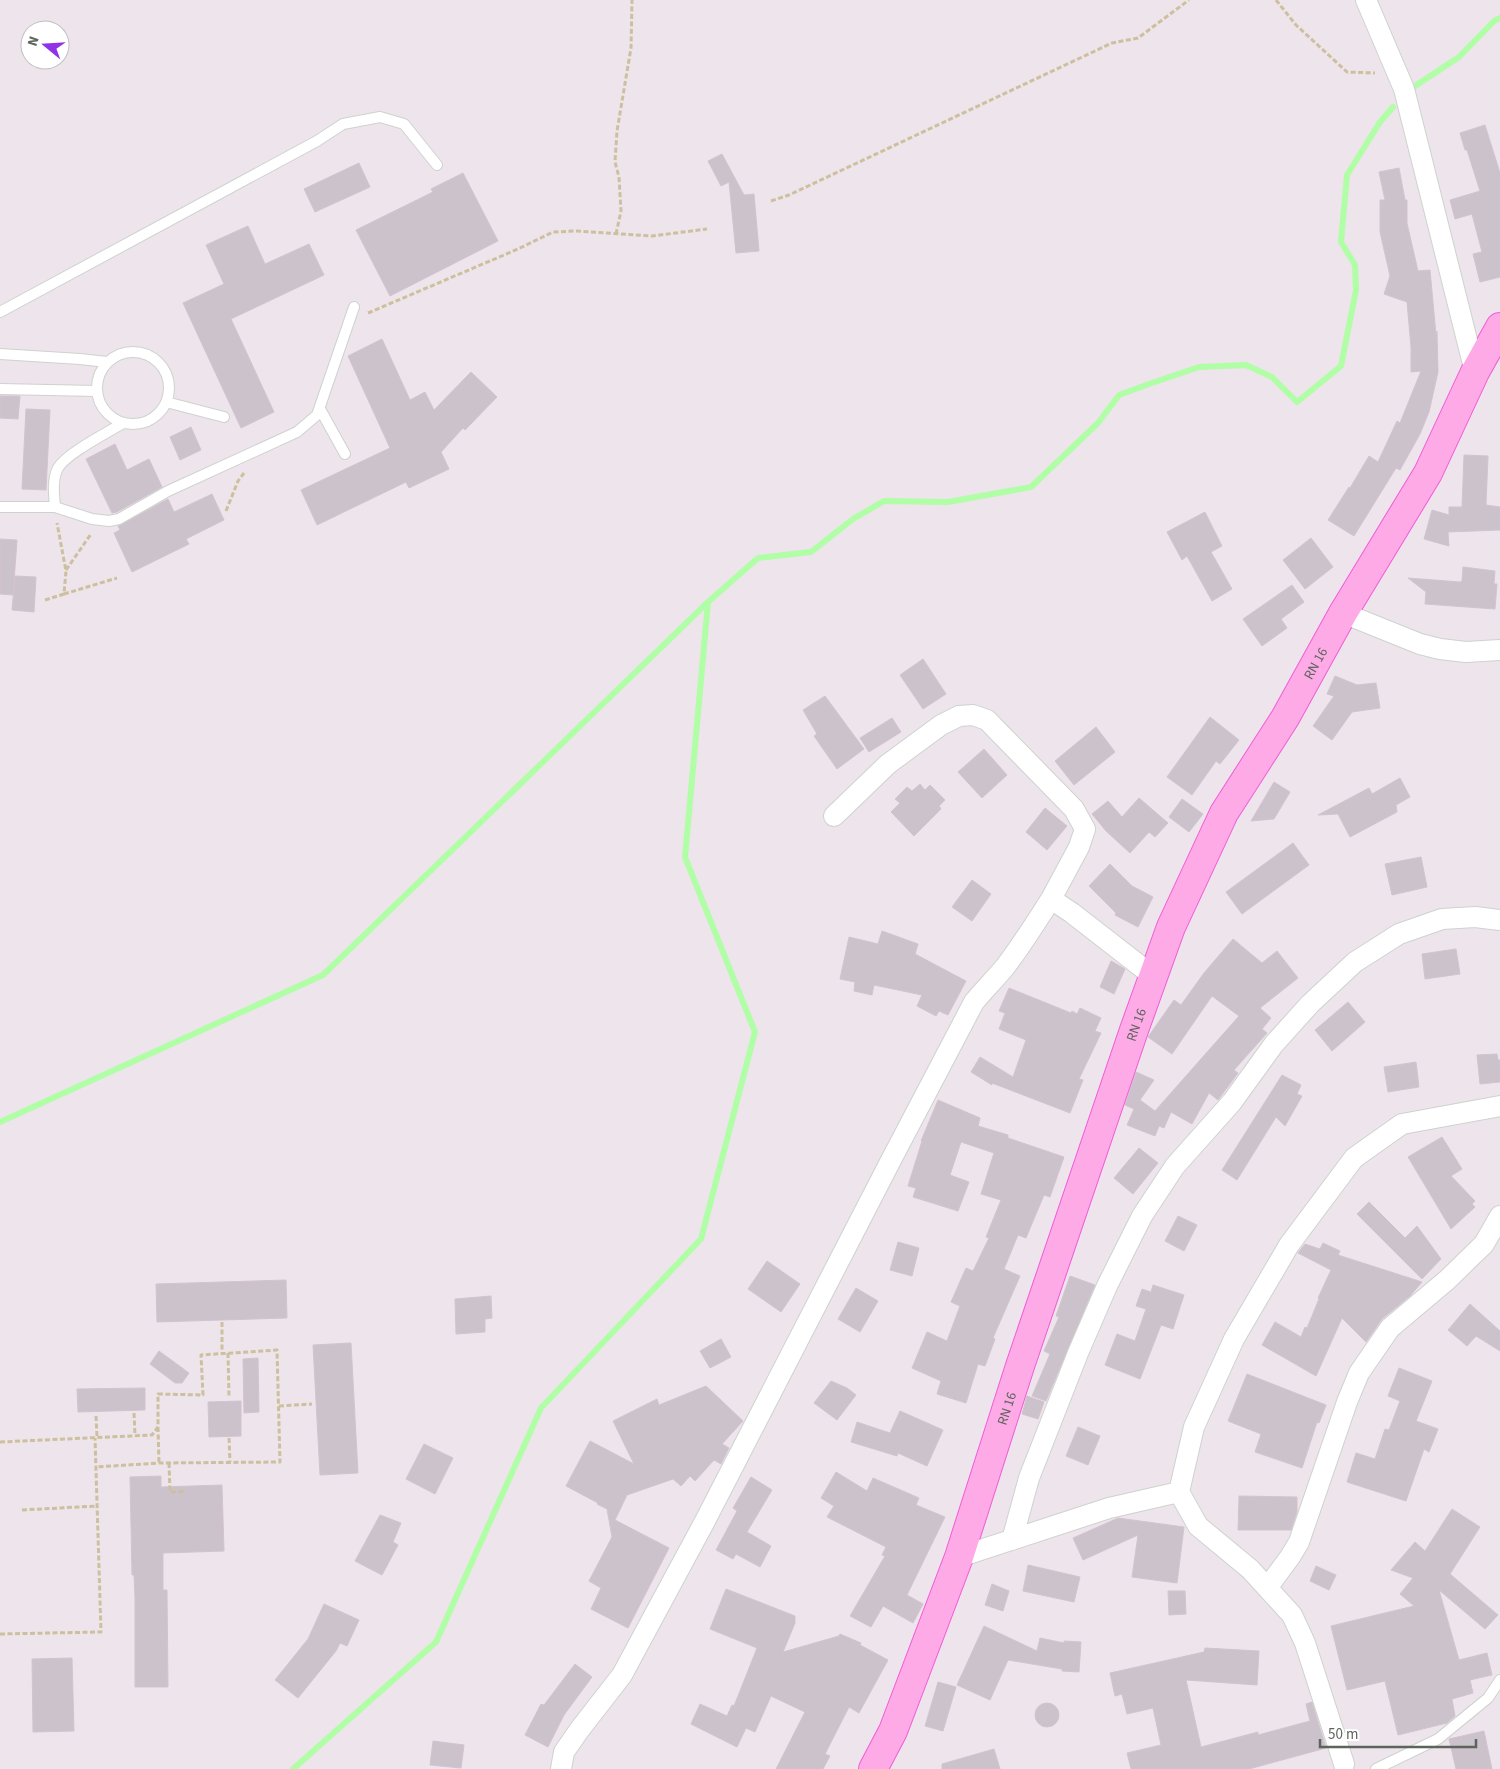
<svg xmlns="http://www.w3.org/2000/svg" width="1500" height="1769" viewBox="0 0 1500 1769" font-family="'Source Sans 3',sans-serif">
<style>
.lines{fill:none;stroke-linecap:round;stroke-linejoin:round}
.stream{stroke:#b0fea5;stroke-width:6}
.building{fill:#ccc2cb;stroke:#d3c3d1}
.lane-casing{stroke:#cdd3cd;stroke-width:12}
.street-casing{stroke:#cdd3cd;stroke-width:22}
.primary-casing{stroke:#f05cd8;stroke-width:30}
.path{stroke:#cdc09e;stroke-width:3;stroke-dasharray:5 2.5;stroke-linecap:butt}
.lane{stroke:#fff;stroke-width:10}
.street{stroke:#fff;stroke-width:20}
.primary{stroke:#feaae6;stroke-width:28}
.labels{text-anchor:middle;stroke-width:4.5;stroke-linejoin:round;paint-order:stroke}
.street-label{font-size:14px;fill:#5c655c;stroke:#fff}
</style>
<rect width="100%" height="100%" fill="#eee4ec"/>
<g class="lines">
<!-- stream -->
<path class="stream" d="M1415 86 1459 57 1494 21 1500 18
M0 1122 323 975 708 602 758 558 811 552 853 519 884 501 948 502 1031 487 1098 423 1119 395 1149 384 1199 367 1246 365 1272 377 1297 402 1341 366 1356 290 1355 265 1341 242 1347 175 1380 122 1393 107
M293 1769 436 1642 541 1408 701 1239 755 1032 685 857 708 602"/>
</g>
<!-- building -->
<path class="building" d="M1485 125 1500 173V277L1480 282 1473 254 1482 252 1472 214 1455 219 1450 200 1480 191 1467 150H1465L1460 133Z
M722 154 744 195 754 194 759 251 736 253 729 182 721 186 708 161Z
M359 163 370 187 315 212 304 189Z
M1399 168 1405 200H1407V223L1418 271 1430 270 1436 335 1437 331 1438 372 1429 412 1420 434 1400 470 1396 468 1354 536 1328 520 1349 487 1350 488 1369 456 1378 462 1397 421 1400 423 1421 371 1411 372V347L1407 302 1384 294 1390 276 1380 232V200H1385L1379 172Z
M463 173 498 241 390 296 356 230 433 192 431 189Z
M248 226 265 264 309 244 324 275 231 319 274 412 241 428 183 303 224 284 206 245Z
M382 339 410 400 425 392 434 410 471 372 497 397 465 430 463 428 441 452 449 469 409 488 406 482 317 525 301 490 390 448 348 356Z
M0 396H20L18 419 0 418Z
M26 409 50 410 46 490 22 489Z
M191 427 201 450 180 460 170 437Z
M115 444 127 470 149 459 162 487 117 512 112 513 86 459Z
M1464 455 1488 456 1486 505 1500 507V530L1448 532 1449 546 1424 539 1432 510 1449 515V507H1462Z
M212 494 224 520 186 539 189 544 132 572 114 533 120 530 118 526 168 499 174 512Z
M1205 512 1222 546 1211 552 1232 589 1212 601 1187 556 1182 560 1167 532Z
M1311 538 1333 567 1305 589 1283 560Z
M0 539 17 540 13 595 0 594Z
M1463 567 1495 571 1494 584H1497L1495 609 1425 604 1426 592 1408 578 1460 582 1462 581Z
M15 576 36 577 34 612 12 610Z
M1292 585 1304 602 1281 619 1287 628 1262 646 1243 619Z
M923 659 946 694 923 709 900 675Z
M1335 676 1357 685 1376 683 1380 708 1352 712 1332 740 1313 726 1334 696 1327 694Z
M825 696 864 749 837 769 814 736 817 734 803 710Z
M1210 717 1239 740 1220 764 1216 761 1192 795 1167 777Z
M892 718 901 732 869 752 860 738Z
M1096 727 1115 752 1074 785 1055 761Z
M984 749 1007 775 982 798 958 772Z
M1400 778 1410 797 1396 805 1397 812 1350 837 1338 814 1318 815 1369 788 1372 794Z
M1274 782 1290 792 1274 819 1251 821Z
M920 784 925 790 930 785 945 800 939 806 941 809 914 836 891 812 900 803 895 799 907 787 912 791Z
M1139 798 1168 823 1155 837 1149 832 1130 853 1106 831 1092 814 1108 801 1122 817Z
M1182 799 1203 814 1189 832 1169 817Z
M1045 808 1067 826 1047 850 1026 832Z
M1293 843 1309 865 1242 914 1226 892Z
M1421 857 1427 887 1392 895 1385 864Z
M1110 864 1132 886 1153 897 1138 927 1115 915 1116 913 1089 886Z
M972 880 991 894 972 921 952 907Z
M882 931 918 944 915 954 966 981 948 1015 939 1011 936 1016 917 1006 922 995 874 985 872 995 854 991 855 982 840 979 849 937 878 944Z
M1233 939 1262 963 1277 951 1298 978 1260 1008 1271 1018 1262 1029 1267 1033 1234 1070 1238 1073 1218 1100 1209 1093 1192 1124 1171 1112 1164 1128 1159 1126 1155 1136 1127 1125 1134 1109 1125 1105 1136 1072 1154 1080 1140 1100 1155 1111 1239 1016 1212 996 1172 1054 1148 1037 1174 1000 1181 1005 1204 973Z
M1456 949 1460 974 1425 979 1422 954Z
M1111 961 1125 969 1114 994 1100 987Z
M1009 988 1071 1013 1072 1011 1077 1014 1080 1008 1101 1018 1095 1031 1101 1033 1079 1079 1083 1080 1070 1113 992 1083V1085L971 1072 980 1057 1013 1077 1026 1040 999 1029 1005 1013 999 1011Z
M1348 1002 1365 1022 1332 1051 1315 1030Z
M1497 1054 1498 1060H1500V1082L1480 1084 1477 1055Z
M1416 1062 1419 1087 1388 1092 1384 1067Z
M1282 1075 1301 1085 1297 1094 1302 1096 1285 1126 1276 1117 1237 1180 1222 1170Z
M938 1100 980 1118 978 1126 1008 1135V1138L1064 1157 1050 1197 1044 1195 1026 1238 1018 1235 1004 1269 1020 1276 993 1338 995 1339 985 1366 978 1364 966 1403 937 1394 941 1381 912 1368 927 1332 947 1341 960 1306 951 1302 966 1268 973 1271 989 1238 986 1237 1001 1200 981 1194 994 1153 961 1142 950 1175 969 1182 958 1211 913 1197 916 1188 908 1186 922 1141H921Z
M1442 1137 1462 1169 1451 1176 1475 1201 1472 1204 1475 1207 1451 1229 1408 1157Z
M1139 1148 1158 1163 1133 1194 1114 1178Z
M1369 1202 1405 1238 1417 1226 1441 1259 1422 1279 1357 1214Z
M1178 1216 1197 1225 1184 1251 1165 1241Z
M898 1242 919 1248 912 1276 890 1270Z
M1323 1243 1340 1251 1338 1255 1422 1282 1410 1296 1382 1319 1366 1342 1342 1318 1316 1376 1262 1345 1275 1322 1301 1337 1305 1327 1307 1328 1319 1299 1318 1298 1331 1270 1298 1253 1305 1244 1320 1249Z
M767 1261 800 1284 781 1312 748 1289Z
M1070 1276 1095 1285 1046 1401 1032 1396 1050 1354 1044 1351 1059 1317 1056 1316Z
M286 1280 287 1318 157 1322 156 1284Z
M1153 1285 1184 1295 1173 1329 1161 1325 1140 1379 1105 1365 1117 1334 1135 1341 1146 1309 1136 1306 1142 1289 1151 1292Z
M856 1288 878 1301 860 1332 838 1319Z
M491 1296 492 1318 485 1319V1332L456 1334 455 1299Z
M1470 1304 1500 1331V1351L1476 1336 1467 1346 1448 1330Z
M721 1339 731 1357 710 1368 700 1351Z
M351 1343 358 1473 320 1475 313 1345Z
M159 1351 189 1373 182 1383H175L150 1364Z
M258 1358 259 1412 244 1413 243 1359Z
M1399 1368 1432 1381 1416 1421 1438 1429 1429 1452 1424 1449 1406 1501 1347 1482 1356 1453 1375 1459 1385 1429 1389 1430 1400 1401 1388 1396Z
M1247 1374 1326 1405 1319 1423 1317 1422 1302 1468 1255 1452 1261 1434 1228 1421Z
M831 1381 847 1388 856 1395 837 1420 814 1403Z
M706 1386 743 1421 722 1444 729 1448 721 1464 714 1460 695 1481 690 1476 681 1486 673 1479 627 1495 615 1520 669 1548 628 1628 591 1609 601 1588 589 1581 612 1537 607 1509 597 1504 598 1503 566 1486 590 1441 634 1464 613 1421 657 1399 659 1405Z
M145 1388V1410L78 1412 77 1389Z
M1027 1396 1044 1402 1038 1419 1022 1414Z
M241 1401V1436L209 1437 208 1402Z
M900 1411 943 1430 927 1466 898 1453 897 1456 851 1442 857 1422 890 1433Z
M1078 1427 1100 1436 1088 1465 1066 1456Z
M424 1444 453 1458 435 1494 406 1479Z
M836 1472 867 1491 873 1478 919 1498 916 1505 945 1517 907 1595 923 1604 913 1623 883 1606 871 1627 850 1616 885 1556 882 1555 886 1547 827 1517 834 1506 821 1498Z
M161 1476V1487L222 1485 224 1551 163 1553V1590H167L168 1687H135V1598L134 1575H132L130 1477Z
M751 1477 772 1490 747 1532 771 1546 760 1567 736 1554 733 1559 716 1550 737 1511 733 1508Z
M1239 1496 1297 1497V1512L1291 1530H1238Z
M1452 1509 1480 1527 1450 1574 1498 1615 1485 1629 1439 1590 1459 1660 1487 1653 1492 1675 1470 1680 1473 1693 1452 1699 1455 1716 1447 1723 1398 1735 1385 1681 1347 1690 1331 1626 1414 1606 1400 1594 1413 1578 1391 1570 1415 1542 1425 1551Z
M380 1515 401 1523 393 1542 398 1545 382 1575 355 1561Z
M1118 1518 1184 1527 1177 1583 1132 1577 1138 1535 1083 1560 1073 1538Z
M1028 1565 1080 1577 1074 1602 1023 1591Z
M1316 1566 1336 1575 1329 1590 1310 1581Z
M992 1584 1009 1591 1003 1611 985 1605Z
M726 1589 795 1616V1623L783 1652 839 1636 840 1634 861 1643 860 1645 888 1660 859 1713 849 1707 825 1754 830 1756 823 1769H776L805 1712 771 1696 755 1732 746 1728 737 1747 691 1724 700 1704 727 1716 732 1705 734 1706 757 1648 710 1629Z
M1168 1591H1185L1186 1614 1169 1615Z
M324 1604 359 1620 347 1646 340 1643 336 1651 298 1698 275 1680 308 1639Z
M984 1626 1037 1651 1040 1638 1064 1643V1641L1081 1642 1079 1672 1062 1671V1669L1008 1660 990 1700 957 1685Z
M1205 1648 1259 1651 1257 1685 1186 1680 1201 1747 1258 1732V1735L1310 1721 1306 1704 1312 1702 1326 1748 1249 1769H1131L1127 1753 1161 1745 1153 1708 1127 1714 1122 1694 1115 1696 1110 1673 1204 1652Z
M72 1658 74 1731 33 1732 32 1659Z
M575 1664 592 1677 564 1715 548 1747 525 1735 541 1704 544 1705Z
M938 1682 956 1687 943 1731 925 1726Z
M1035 1715a12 12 0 1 1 24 0a12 12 0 1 1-24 0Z
M1484 1731 1492 1769H1456L1449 1739Z
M433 1741 464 1745 461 1768 430 1765Z
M994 1749 1000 1769H942V1764Z"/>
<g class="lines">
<defs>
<path id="lane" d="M0 312 317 141 343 124 380 117 404 124 437 165
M97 388a36 36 0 1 1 72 0a36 36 0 1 1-72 0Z
M0 354 80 359 107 362
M0 389 97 391
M166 402 224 417
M320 409 345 454
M0 507H55L92 519 109 521 119 519 168 491 297 432 317 415 354 307
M55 507C54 495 52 479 58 468 67 453 107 433 123 423
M1376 1769 1438 1739 1488 1698 1500 1680"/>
<path id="street" d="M1366 0 1404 89 1475 372
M1343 613 1420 644 1440 649 1466 652 1500 650
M834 816 888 764 941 725 959 716 973 715 987 720 1074 809 1085 829 1079 847 1051 899
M1012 1540 1029 1478 1078 1353 1107 1286 1142 1216 1175 1166 1232 1102 1274 1044 1310 1004 1355 962 1399 934 1442 919 1475 917 1500 920
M959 1557 1109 1508 1179 1492
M1267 1588 1290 1557 1299 1542 1347 1402 1359 1373 1390 1328 1447 1280 1484 1244 1500 1216
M1344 1764 1305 1643 1292 1615 1250 1569 1198 1526 1179 1492 1194 1427 1234 1339 1289 1245 1354 1158 1402 1124 1500 1106
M561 1769 564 1752 580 1729 622 1675 705 1521 890 1162 974 1002C984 990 995 979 1005 967 1022 945 1036 922 1051 899L1072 913 1153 976"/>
<g id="primary">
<path id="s1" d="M873 1769 893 1731 959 1557 1020 1366 1134 1030 1171 927 1224 813 1285 718 1343 613 1428 473 1475 372 1500 327"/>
</g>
</defs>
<!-- lane casing -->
<use href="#lane" class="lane-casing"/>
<!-- street casing -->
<use href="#street" class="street-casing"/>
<!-- primary casing -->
<use href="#primary" class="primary-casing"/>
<!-- path -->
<path class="path" d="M1276 0 1296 25 1347 72 1375 73
M771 201 789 195 1112 43 1138 38 1189 0
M616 234 621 211 619 177 615 162 617 131 631 48 632 0
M368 313 518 249 553 232 576 231 652 236 707 229
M226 511 238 481 244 473
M66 570 91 534
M64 594 117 578
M45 600 64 594 66 571 57 523
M222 1322V1353
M228 1353 229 1397
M279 1406 312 1404
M134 1413 135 1435
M96 1416 97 1437
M158 1427 159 1463
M229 1438 230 1462
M0 1442 152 1435 158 1427V1394L203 1395 201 1355 277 1350 280 1462 159 1463 96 1467
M169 1463 170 1492 186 1491
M22 1510 97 1506
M0 1634 101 1632 95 1438"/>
<!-- lane -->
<use href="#lane" class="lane"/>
<!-- street -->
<use href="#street" class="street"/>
<!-- primary -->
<use href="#primary" class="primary"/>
</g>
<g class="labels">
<!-- street labels -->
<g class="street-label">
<text dy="5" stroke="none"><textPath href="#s1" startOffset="1195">RN 16</textPath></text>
<text dy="5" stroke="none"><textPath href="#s1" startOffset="790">RN 16</textPath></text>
<text dy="5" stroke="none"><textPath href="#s1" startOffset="385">RN 16</textPath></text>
</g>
</g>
<!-- north arrow -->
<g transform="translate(45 45) rotate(288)"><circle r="24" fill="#ffffff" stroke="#bec1be"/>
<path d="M0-4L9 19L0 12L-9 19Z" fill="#9032e7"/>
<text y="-8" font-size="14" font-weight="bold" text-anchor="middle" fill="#5c655c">N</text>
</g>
<!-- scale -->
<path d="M1320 1739v8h156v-8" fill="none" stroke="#5c655c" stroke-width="2.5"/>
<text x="1328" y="1739" font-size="15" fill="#5c655c" stroke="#ffffff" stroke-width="4" paint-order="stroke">50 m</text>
</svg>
